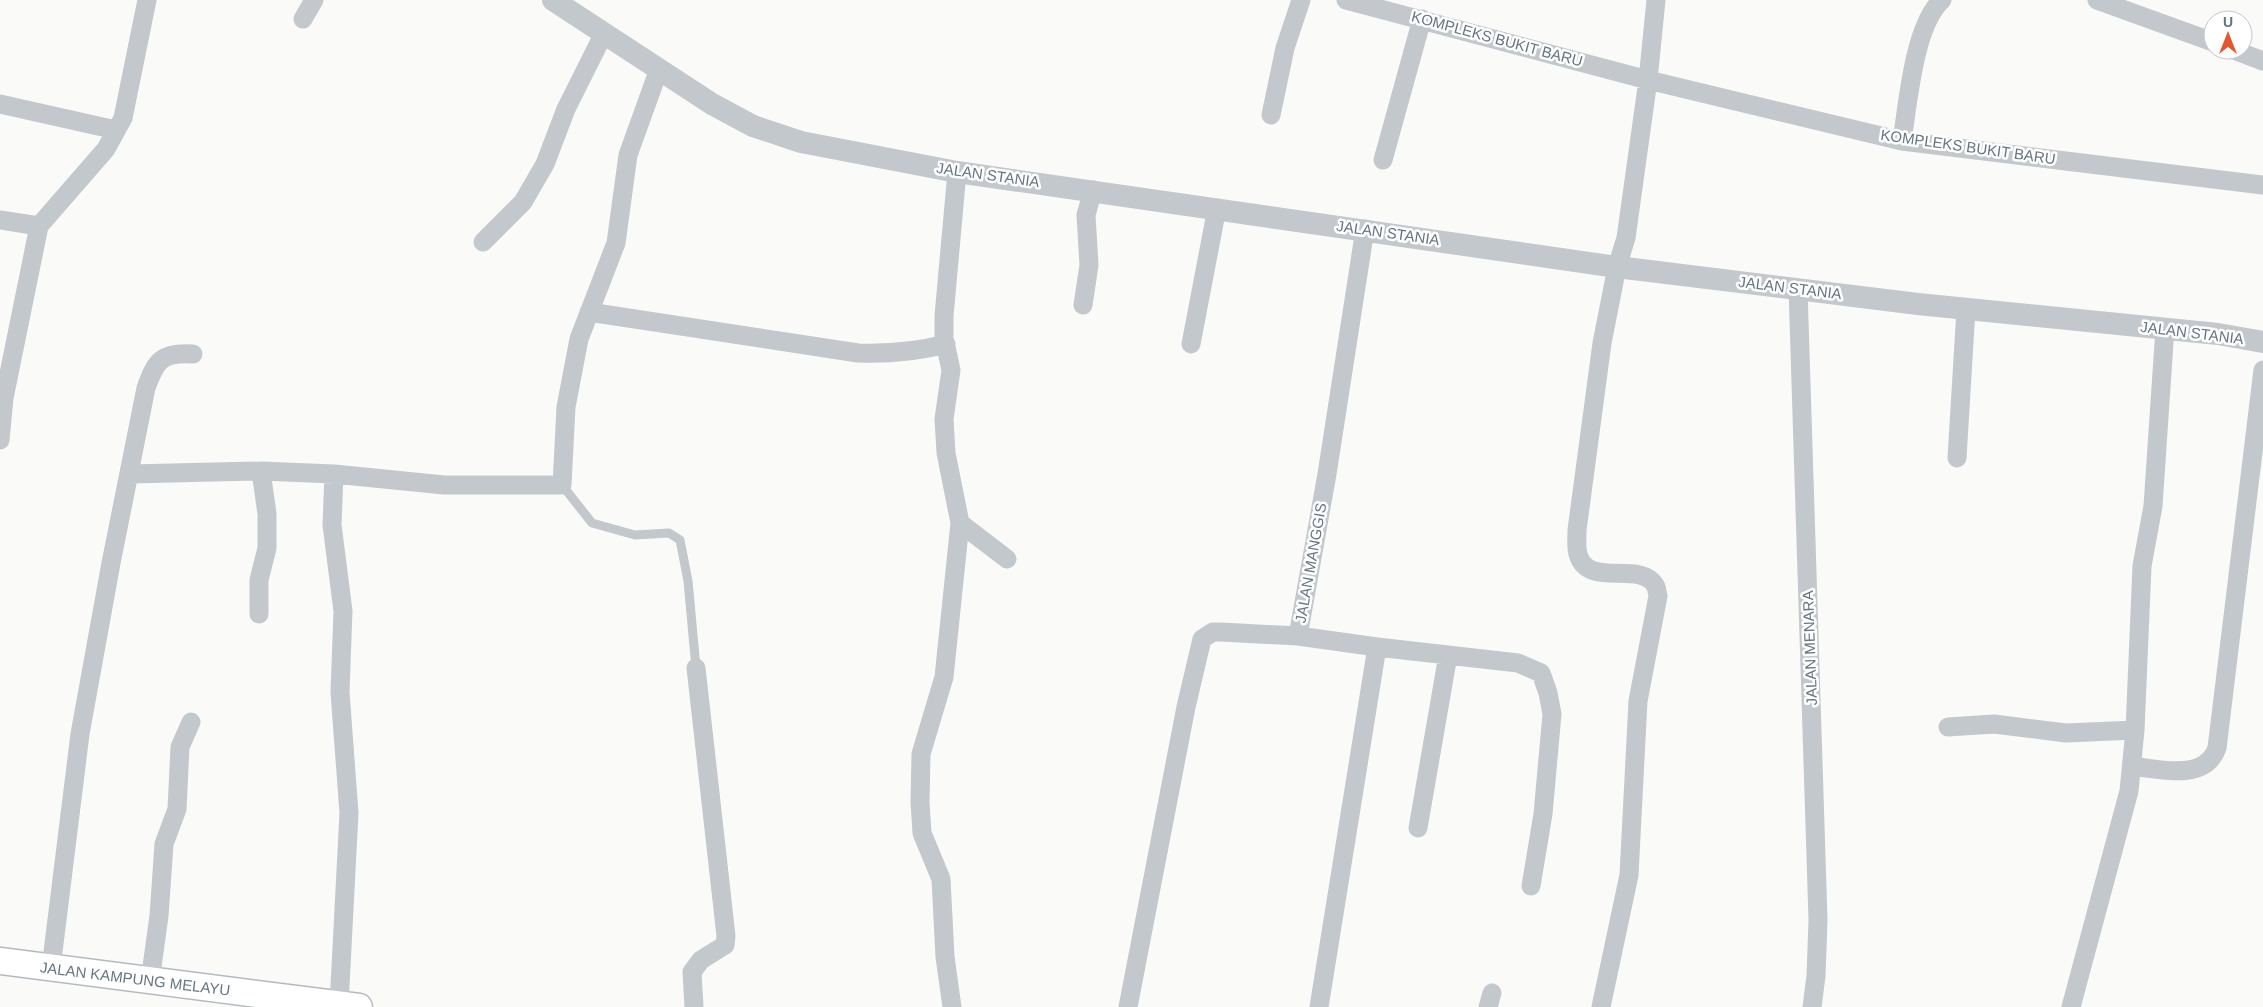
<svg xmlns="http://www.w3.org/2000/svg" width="2263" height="1007" viewBox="0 0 2263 1007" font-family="Helvetica,sans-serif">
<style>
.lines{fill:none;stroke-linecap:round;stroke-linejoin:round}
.secondary-casing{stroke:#b3babf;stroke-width:29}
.service{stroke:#c3c8cc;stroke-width:9}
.minor{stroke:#c3c8cc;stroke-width:19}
.tertiary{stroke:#c3c8cc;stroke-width:22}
.secondary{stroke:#fff;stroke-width:26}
.labels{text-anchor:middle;stroke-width:5;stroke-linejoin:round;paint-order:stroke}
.street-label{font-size:15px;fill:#657683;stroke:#fff}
</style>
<rect width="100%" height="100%" fill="#fafaf8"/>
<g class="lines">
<defs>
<path id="secondary" d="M0 961 359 1007"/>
</defs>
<!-- secondary casing -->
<use href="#secondary" class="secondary-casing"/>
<!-- service -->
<path class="service" d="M562 485 592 523 635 535 669 533 680 540 688 581 696 668"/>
<!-- minor -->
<path class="minor" d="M1346 0 1648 80 1902 141 2263 185
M2097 0 2213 42
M303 19 314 0
M2234 50 2263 61
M0 104 116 130
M1271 115 1285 48 1301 0
M1902 141C1908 103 1914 25 1942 0
M1383 160 1422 19
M957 172 944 316V338L951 370 944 419 946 453 960 523 1007 559
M0 220 39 226
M483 242 523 202 545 164 566 109 604 33
M1798 288 1818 920 1816 976 1812 1007
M1083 305 1089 265 1086 215 1093 190
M589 312 858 353C889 354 916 352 946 344
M1191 344 1217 208
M0 440 4 398 39 226 106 149 123 118 147 0
M1957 458 1966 309
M129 474 261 471 334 474 444 485H562L566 407 579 339 616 243 628 155 659 69
M334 474 332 525 343 611 340 692 349 813 339 1005
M259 614V580L267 548V514L261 471
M1298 636 1377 647 1319 1007
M1377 647 1518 663 1541 673 1548 693 1552 714 1543 814 1531 886
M1948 727 1994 724 2066 733 2135 730
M2132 766C2159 769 2205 782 2217 748L2263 370
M1418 828 1448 655
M51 968 80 734 111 563 146 388C156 360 162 352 193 354
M150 981 159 916 164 844 177 809 180 747 191 722
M694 1007 692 972 701 960 725 945 726 936 696 668
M952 1007 945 957 941 879 922 833 920 802 921 754 944 677 960 523
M1128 1007 1186 707 1202 639 1213 632H1221L1298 636 1327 474 1365 229
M1488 1007 1492 993
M1601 1007 1629 875 1638 701 1658 596C1657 593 1657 587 1655 585 1640 560 1587 589 1578 554 1576 547 1577 537 1577 530L1602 343 1617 267 1626 238 1648 80 1656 0
M2071 1007 2129 791 2135 730 2142 566 2153 506 2165 328"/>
<!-- tertiary -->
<path class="tertiary" d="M553 0 712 104 753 126 801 142 957 172 1617 267 1918 304 2218 334 2263 342"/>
<!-- secondary -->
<use href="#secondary" class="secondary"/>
</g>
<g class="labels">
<!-- street labels -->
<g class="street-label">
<text transform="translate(1497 39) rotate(15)" y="5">KOMPLEKS BUKIT BARU</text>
<text transform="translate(1968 147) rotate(8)" y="5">KOMPLEKS BUKIT BARU</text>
<text transform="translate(988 175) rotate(8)" y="5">JALAN STANIA</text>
<text transform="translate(1388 233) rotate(8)" y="5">JALAN STANIA</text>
<text transform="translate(1790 288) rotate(7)" y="5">JALAN STANIA</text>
<text transform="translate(2192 333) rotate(7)" y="5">JALAN STANIA</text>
<text transform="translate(1311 563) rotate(-80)" y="5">JALAN MANGGIS</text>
<text transform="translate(1810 648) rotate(-92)" y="5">JALAN MENARA</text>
<text transform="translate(135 979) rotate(7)" y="5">JALAN KAMPUNG MELAYU</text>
</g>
</g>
<!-- north arrow -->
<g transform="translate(2228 35)"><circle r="24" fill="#ffffff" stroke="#c1c8cd"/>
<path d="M0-4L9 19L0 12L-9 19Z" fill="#e4572e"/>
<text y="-8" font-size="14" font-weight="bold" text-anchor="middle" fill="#657683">U</text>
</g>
</svg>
